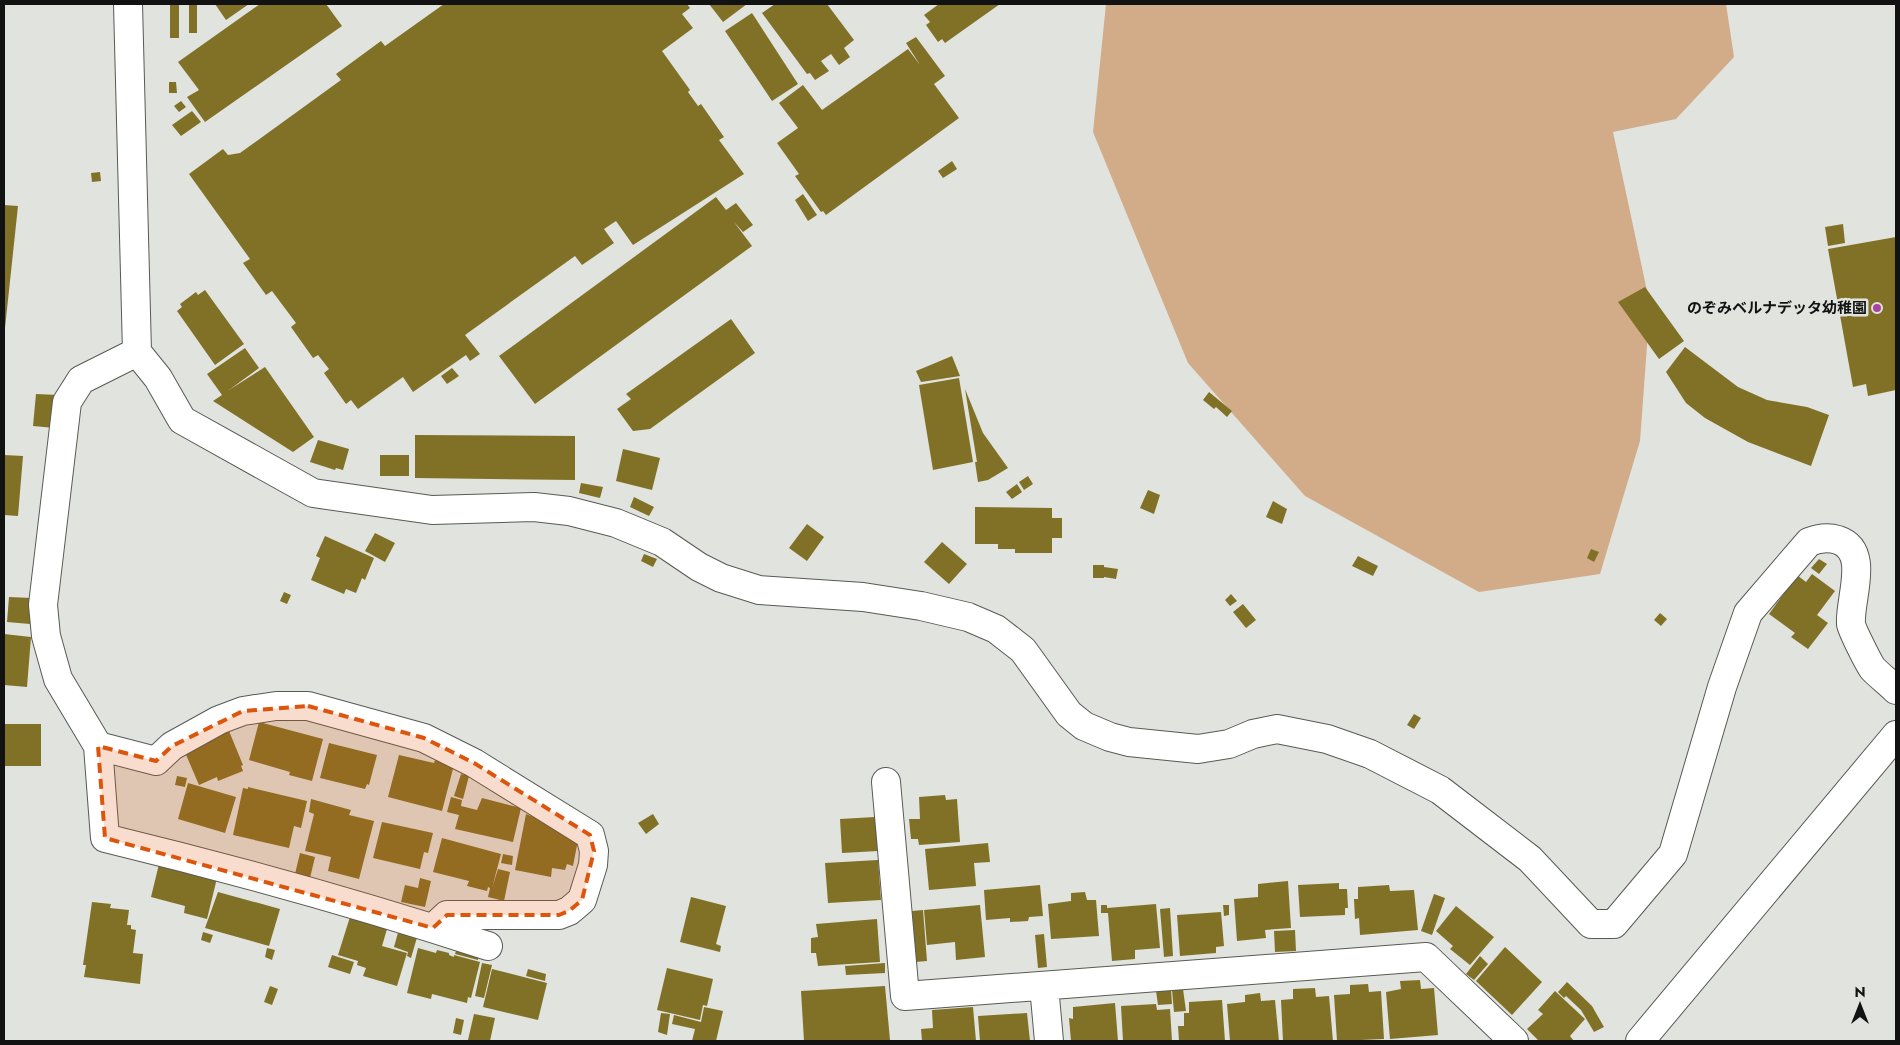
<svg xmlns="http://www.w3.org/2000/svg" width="1900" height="1045" viewBox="0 0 1900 1045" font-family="Jost,'Noto Sans JP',sans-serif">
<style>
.green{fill:#d2ac88}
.building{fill:#817127}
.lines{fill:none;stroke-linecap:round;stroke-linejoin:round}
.minor-casing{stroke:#585a55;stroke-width:30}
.minor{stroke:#fff;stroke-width:28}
.marked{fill:#dd550c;fill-opacity:0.2;stroke:#dd550c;stroke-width:4;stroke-dasharray:10 6;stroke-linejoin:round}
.poi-dot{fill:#a942a5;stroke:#e0e3de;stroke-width:2}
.labels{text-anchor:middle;stroke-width:5;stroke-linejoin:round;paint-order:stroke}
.poi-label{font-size:15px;font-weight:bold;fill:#111211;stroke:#e0e3de;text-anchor:end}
</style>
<rect width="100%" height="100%" fill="#e0e3de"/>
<!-- green -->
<path class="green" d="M1106 4H1726L1734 57 1676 119 1613 132 1650 305 1640 441 1600 574 1479 592 1305 496 1188 363 1093 132Z"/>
<!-- building -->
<path class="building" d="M170 4H179V38H170Z
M189 4H197V33H189Z
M215 4H249L226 20Z
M260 4H326L342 26 205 122 187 97 199 90 178 62Z
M444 4H687L690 8 682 14 693 28 662 51 690 90 688 92 698 106 701 104 724 137 719 140 744 174 633 245 616 221 604 229 614 243 582 265 575 256 465 335 480 354 470 361 466 355 413 392 403 377 358 409 351 400 346 404 324 373 329 369 318 355 313 358 291 327 296 323 272 291 266 295 243 263 250 259 189 174 223 149 228 155 240 153 341 80 336 74 381 41 385 46Z
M709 4H747L723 22Z
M775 4H827L854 40 844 48 850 57 839 65 831 54 821 61 829 71 815 80 810 73 807 74 762 13Z
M939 4H1000L945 43 942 39 938 42 926 25 930 22 924 15Z
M752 13 798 84 772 101 725 31Z
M916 37 945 76 934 84 959 118 826 215 823 211 821 212 795 176 799 174 777 143 798 128 779 103 803 85 822 110 908 49 920 65 906 43Z
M169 82H176L177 93H169Z
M181 101 186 107 179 112 174 106Z
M192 111 201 122 181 136 172 125Z
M952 161 957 169 943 178 938 171Z
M100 172 101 181 92 182 91 173Z
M803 194 817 215 808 221 795 200Z
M716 197 726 210 736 203 753 225 743 232 734 222 752 246 535 404 499 356Z
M4 205 18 206 5 328H4Z
M1843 224 1845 243 1828 246 1825 227Z
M1896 237V390L1868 396 1866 384 1853 387 1828 249Z
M1645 287 1684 341 1659 359 1618 302Z
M205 290 244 344 215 365 177 311 182 307 180 304 196 292 198 295Z
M731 319 755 353 650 429 633 431 617 409 631 399 626 394Z
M1685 347 1738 387 1767 400 1807 407 1829 415 1811 466 1748 442 1705 418 1686 403 1666 372Z
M245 348 259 368 229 390 265 367 314 437 293 452 213 401 222 395 207 374Z
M952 356 960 376 921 382 916 371Z
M452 368 459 376 447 384 441 376Z
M959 378 973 462 933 470 919 385Z
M965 389 983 433 1008 468 988 480 978 482 975 462H977Z
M1209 392 1232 411 1227 417 1216 407 1214 409 1203 400Z
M36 394 58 395 55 428 33 426Z
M415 435 575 436V480L415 478Z
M318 440 349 449 343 470 336 468 335 470 310 462Z
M623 449 660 458 652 490 616 481Z
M4 455 23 456 18 516 4 515Z
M380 455H409V476H380Z
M1028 476 1033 484 1024 490 1019 482Z
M581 483 603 487 600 498 579 493Z
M1017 484 1022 492 1012 499 1006 492Z
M1148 490 1160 495 1154 514 1140 508Z
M634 497 654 507 649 516 630 507Z
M1273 501 1287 509 1282 524 1266 517Z
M975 507 1052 508V518H1062V538H1052V553H1015V549H998V544H975Z
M807 524 824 537 807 561 789 548Z
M375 533 395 543 385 562 365 551Z
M325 536 374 558 365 580 362 578 356 593 346 589 344 594 311 580 320 558 316 556Z
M942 542 967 564 949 584 924 562Z
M1591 549 1599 552 1594 562 1587 558Z
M644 554 657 559 653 567 641 561Z
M1358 556 1378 566 1373 576 1352 566Z
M1819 559 1827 564 1819 574 1811 568Z
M1093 565H1104V567L1118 569 1116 579 1104 577V578H1093Z
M1812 574 1835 591 1817 615 1828 623 1808 649 1791 637 1795 633 1769 614 1797 575 1806 582Z
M284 592 291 595 287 604 280 601Z
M1231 594 1237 601 1230 606 1225 600Z
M9 597 32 598 30 624 7 622Z
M1243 604 1256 620 1246 628 1233 612Z
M1660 613 1667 619 1661 626 1654 620Z
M4 634 31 637 27 687 4 685Z
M1414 714 1421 718 1414 729 1407 725Z
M259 722 323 739 312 781 289 775 290 772 249 760Z
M4 724H41V766H4Z
M229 731 243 765 241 766 243 771 218 781 217 777 199 785 184 750Z
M329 743 377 755 369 785 367 784 365 789 320 778Z
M399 755 434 763 435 760 454 765 442 811 388 797Z
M461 774 469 776 463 799 454 796Z
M177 776 187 778 185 787 175 785Z
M188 783 236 797 225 833 178 819Z
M248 787 307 801 301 828 294 826 289 848 233 835 243 788 248 789Z
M945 795 946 800 957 799 960 842 919 845 918 839H911L909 819H920L919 797Z
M451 797 462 800 461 806 477 810 482 798 521 808 513 842 455 829 459 815 447 812Z
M311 799 351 810 349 815 374 821 359 879 328 871 331 857 305 851 314 814 309 812Z
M526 814 579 835 573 866 567 864 565 870 552 868 551 877 515 870Z
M653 814 659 824 646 834 638 823Z
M875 817 878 851 842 853 840 819Z
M382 822 433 833 428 853 424 852 420 869 373 858Z
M442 838 501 854 492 888 498 869 510 872 504 901 488 897 490 888 488 887 487 891 467 886 469 881 433 872Z
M988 843 990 862 974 863 976 886 929 890 925 849Z
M300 853 315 857 310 878 295 874Z
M503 854 513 856 512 865 501 863Z
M160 860 218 874 207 919 184 913 185 906 151 897Z
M878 860 881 900 828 903 825 863Z
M420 878 431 881 425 907 401 902 405 885 418 888Z
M1288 881 1291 928 1265 930 1266 938 1237 941 1234 899 1258 897V884Z
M1339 883V889H1347L1348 908H1345V915L1300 917 1298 885Z
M1040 885 1043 916 1029 917 1028 921 1010 922V918L986 920 984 890Z
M1389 885 1390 891 1414 890 1418 930 1360 935 1359 918 1355 919 1354 899H1358V887Z
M218 892 280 909 269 946 205 928Z
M1085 892 1087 900H1096L1099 936 1051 939 1048 904 1071 901V893Z
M1434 894 1445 898 1432 935 1421 931Z
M691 897 726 906 716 944 721 946 720 952 680 942Z
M92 902 111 904 110 908 129 910 127 925H131V929L136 930 133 953 143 954 140 984 84 977 86 965H83Z
M1156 904 1160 948 1135 950V959L1112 961 1108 913H1101V905H1107V908Z
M980 905 985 957 956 960 955 942 927 945 924 910Z
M1223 905H1229V915L1224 916Z
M1456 906 1494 937 1470 965 1450 949 1453 946 1436 931Z
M1170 908 1173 956 1164 957 1160 909Z
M923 910 927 961 916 962 912 911Z
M1221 912 1224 946 1216 947V953L1180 956 1177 915Z
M350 917 387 929 382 946 407 953 397 986 363 976 366 968 357 965 358 961 338 955Z
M877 919 880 962 818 966 816 953H811V938L818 937 816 924Z
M399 929 418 934 411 958 407 956 408 952 394 947Z
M1295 930 1296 951 1275 952 1274 931Z
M203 932 213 935 210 943 201 940Z
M1044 934 1047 967 1038 968 1035 935Z
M458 945 480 951 478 960 455 954Z
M1505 947 1542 982 1512 1015 1476 981Z
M267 948 275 950 272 960 265 957Z
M418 948 436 953 437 950 449 953V955L454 957V955L480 962 471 998 468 997 467 1003 432 994 431 999 407 993Z
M332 955 354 962 350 974 328 967Z
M1480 956 1488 964 1474 980 1466 974Z
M482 963 492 965 484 998 475 996Z
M885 963V973L846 975 845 966Z
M667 968 713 979 707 1006 703 1005 700 1020 657 1010Z
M492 969 547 983 538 1020 483 1007Z
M528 969 546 974 545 981 526 976Z
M1420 980 1421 989 1434 988 1438 1035 1390 1039 1386 992 1401 989 1400 981Z
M1567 982 1592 1006 1604 1027 1594 1032 1581 1010 1566 996 1564 998 1558 992Z
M1368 984 1369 992 1381 991 1384 1039 1337 1041 1334 995 1350 994V985Z
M270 986 278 989 272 1005 264 1002Z
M885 986 890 1040 804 1041 801 991Z
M1315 988 1316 997 1329 996 1333 1041H1283L1281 1000 1293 999V989Z
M1171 989 1172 1004 1158 1005 1156 991Z
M1183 989 1186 1011 1174 1012 1172 990Z
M1555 991 1585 1019 1570 1036 1574 1041H1539L1527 1029 1543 1014 1538 1010Z
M1260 993 1261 1001 1275 1000 1279 1041H1230L1227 1004 1245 1002V995Z
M1222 1000 1225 1041H1179L1178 1026H1184V1013H1189V1002Z
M1115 1003 1118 1041H1071L1069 1018 1073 1019V1007Z
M1156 1004 1157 1010 1170 1009 1172 1041H1123L1121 1006Z
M704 1007 723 1011 716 1041H692L695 1029 672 1024 674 1015 701 1022Z
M973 1007 976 1041H922L921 1029 933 1028 932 1010Z
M661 1013 670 1014 667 1035 658 1032Z
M1027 1013 1030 1041H980L978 1016Z
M474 1014 495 1018 490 1041 468 1040Z
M456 1018 464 1020 461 1035 453 1033Z"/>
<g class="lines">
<defs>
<path id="minor" d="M128 4 137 352 81 380 67 402 43 605 46 636 58 679 98 746 105 838C233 869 362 905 488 946
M137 352 158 378 182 420 313 493 432 510 534 507 569 511 616 523 662 542 699 567 721 578 759 590 863 597 921 606 968 617 996 629 1023 650 1069 714 1084 726 1110 737 1129 742 1198 749 1229 744 1253 734 1277 729 1327 739 1370 754 1440 790 1530 859 1591 924H1614L1673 854 1722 687 1748 613 1809 542C1819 538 1828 537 1838 540 1871 551 1849 599 1851 624 1852 630 1869 664 1873 669 1880 676 1889 683 1896 690
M98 746 156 761 172 746 219 720 243 711 276 706H308L424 738 474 763 590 835 594 851 593 865 582 900 569 911 559 915H447L433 928
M886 782 905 996 1426 957 1514 1041
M1044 986 1049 1041
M1640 1041 1896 735"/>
</defs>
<!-- minor casing -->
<use href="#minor" class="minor-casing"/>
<!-- minor -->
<use href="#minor" class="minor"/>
</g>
<!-- marked area -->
<path class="marked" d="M308 706 424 738 474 763 590 835 594 851 582 900 569 911 559 915H447L433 928 105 838 98 746 156 761 172 746 243 711Z"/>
<!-- markers -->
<circle class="poi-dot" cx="1877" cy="308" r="5"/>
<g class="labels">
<!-- poi labels -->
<g class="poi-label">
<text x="1867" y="313">のぞみベルナデッタ幼稚園</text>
</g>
</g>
<!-- border -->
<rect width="1900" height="1045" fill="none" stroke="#111211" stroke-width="10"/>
<!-- north arrow -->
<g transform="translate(1860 1005)" stroke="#e0e3de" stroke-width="4" paint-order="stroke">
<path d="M0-4L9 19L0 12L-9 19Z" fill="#111211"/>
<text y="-8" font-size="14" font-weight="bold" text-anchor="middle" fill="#111211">N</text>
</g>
</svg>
